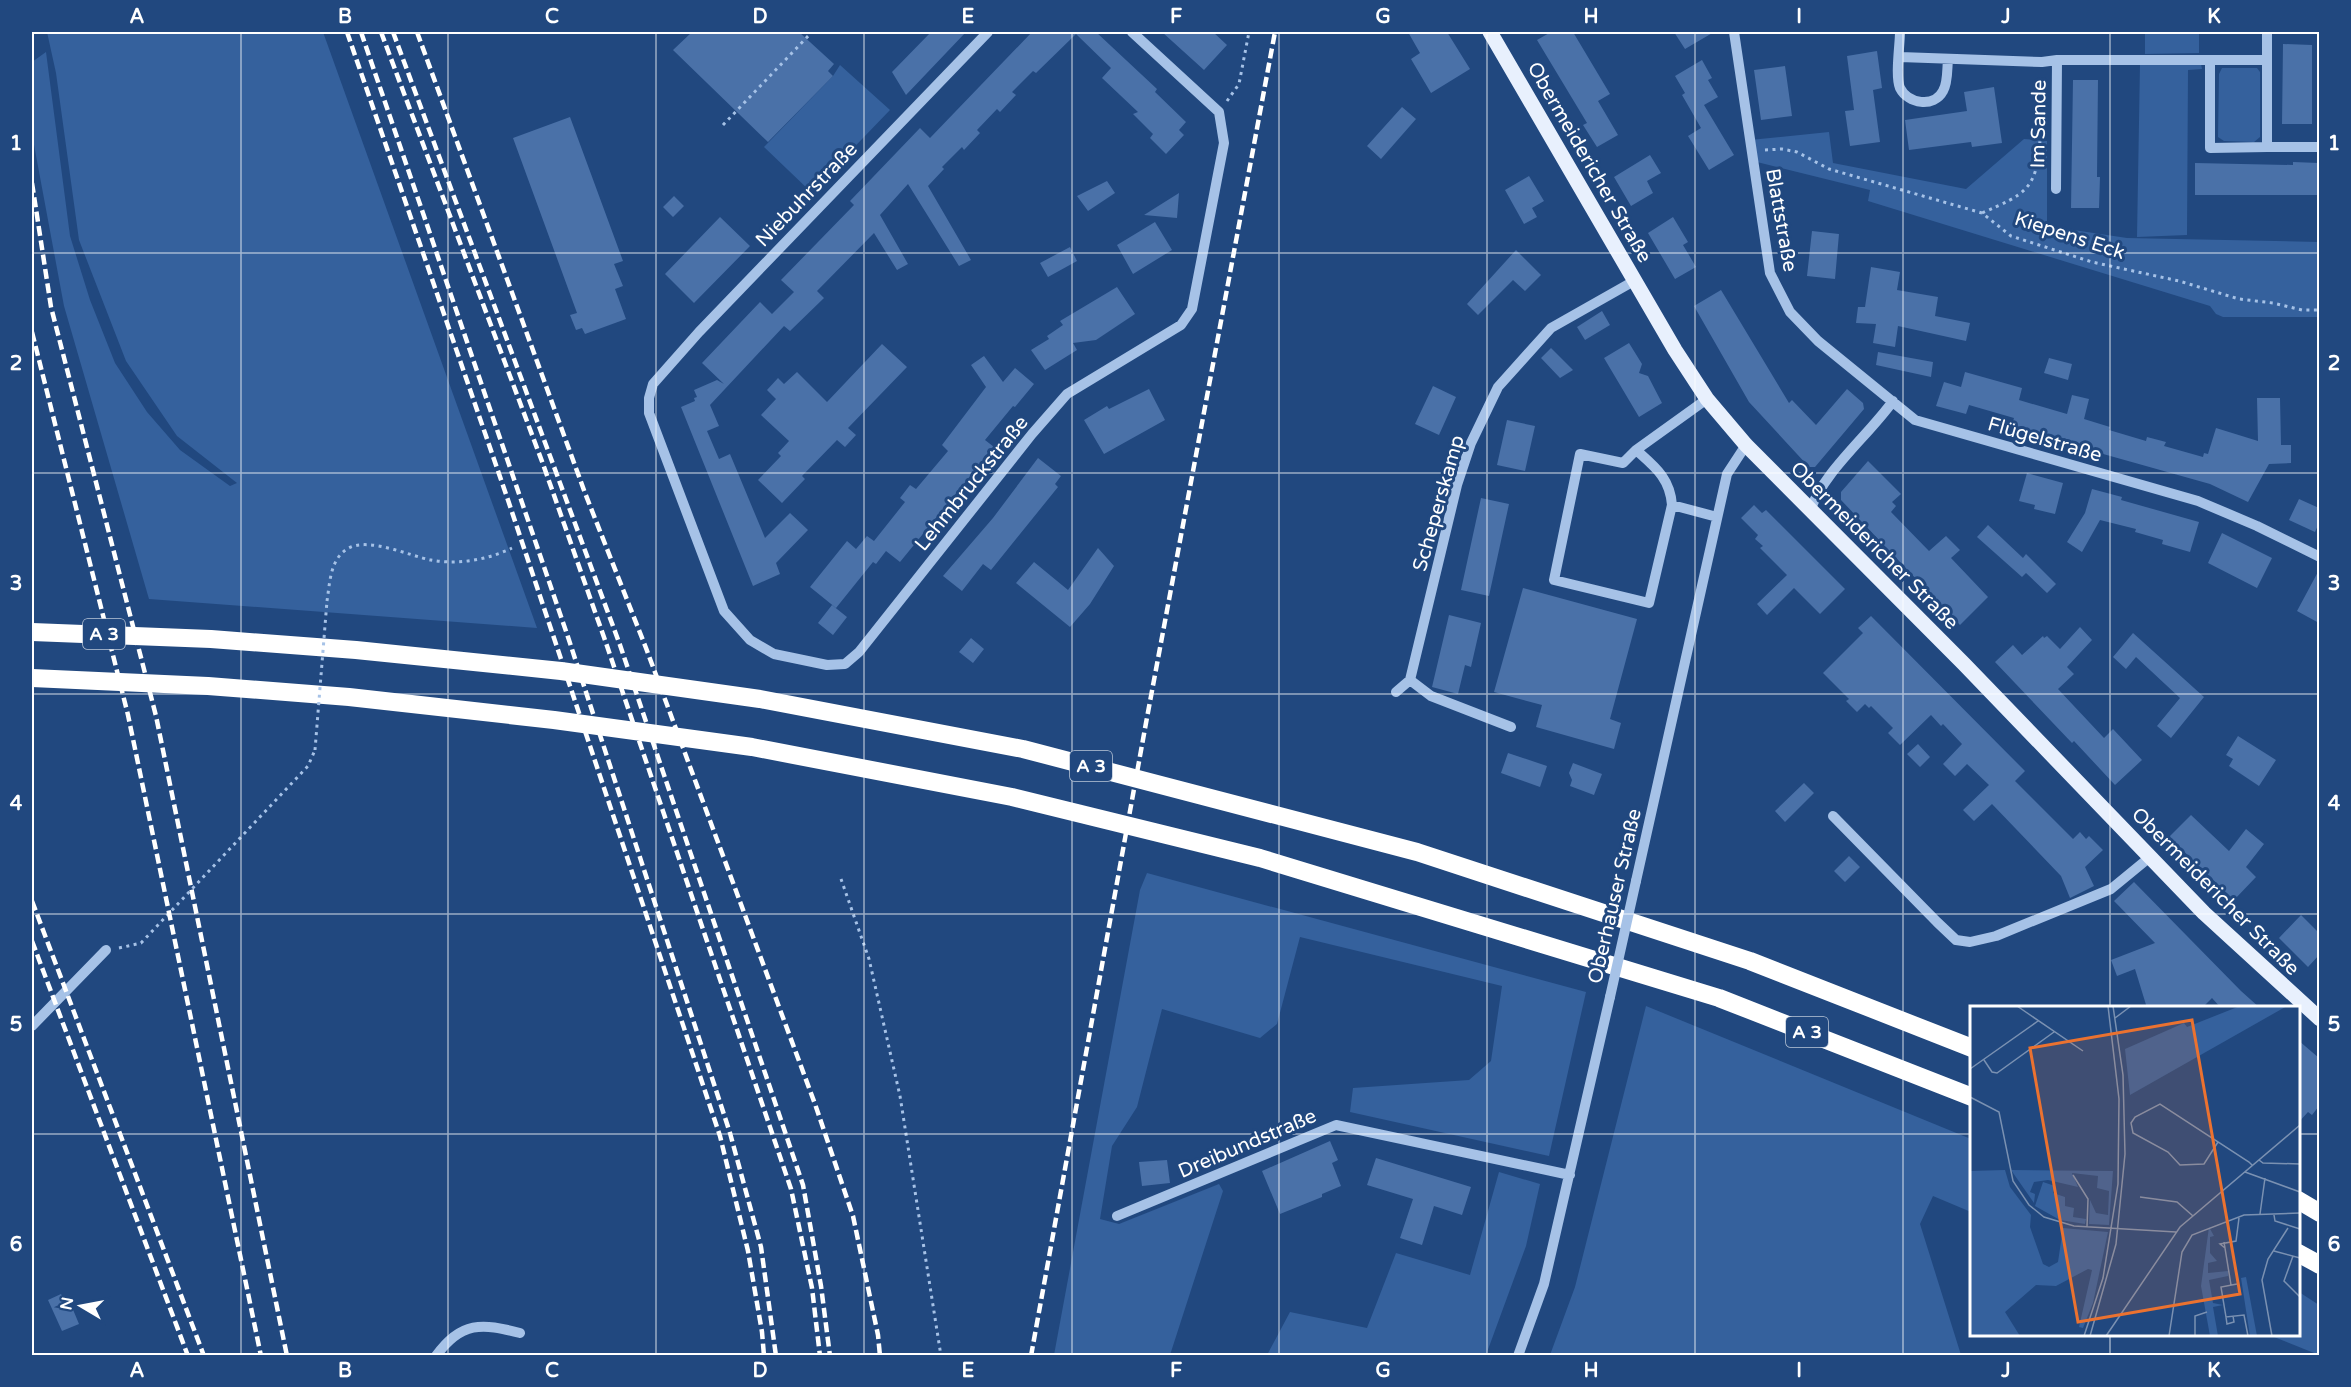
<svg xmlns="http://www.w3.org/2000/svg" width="2351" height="1387" viewBox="0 0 2351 1387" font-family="'Varela Round',sans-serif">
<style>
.green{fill:#35619d}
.building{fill:#4a71a8}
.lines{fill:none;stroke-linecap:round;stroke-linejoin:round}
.path{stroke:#a6c2e7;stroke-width:3;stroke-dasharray:3 4.5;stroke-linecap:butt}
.minor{stroke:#a6c2e7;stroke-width:10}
.major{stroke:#e8f0fd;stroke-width:15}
.highway{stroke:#fff;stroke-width:18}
.rail{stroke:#fff;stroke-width:4.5;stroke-dasharray:10 4.5;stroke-linecap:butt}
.path-bridge{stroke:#a6c2e7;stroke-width:3;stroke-dasharray:3 4.5;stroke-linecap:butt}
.minor-bridge{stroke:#a6c2e7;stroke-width:10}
.grid{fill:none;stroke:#fff;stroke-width:1.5;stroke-opacity:0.55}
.labels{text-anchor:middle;stroke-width:6;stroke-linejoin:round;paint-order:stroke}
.shield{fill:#21487f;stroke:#bcc8d9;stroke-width:1.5}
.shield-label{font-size:18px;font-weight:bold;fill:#fff}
.street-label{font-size:20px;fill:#fff;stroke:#21487f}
.inset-road{fill:none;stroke:#7a91b2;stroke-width:1.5}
.view{fill:#eb7230;fill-opacity:0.15;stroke:#eb7230;stroke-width:3}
.inset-edge{fill:none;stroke:#fff;stroke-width:3}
.neatline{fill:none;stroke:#fff;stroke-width:2}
.grid-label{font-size:20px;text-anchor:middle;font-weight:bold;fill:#fff}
</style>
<rect width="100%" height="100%" fill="#21487f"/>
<!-- green -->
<path class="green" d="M47 32H323L537 628 149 599 64 306 32 134V62L46 52 70 236 90 300 115 363 147 412 180 450 230 486 237 483 177 436 126 361 79 240 56 73Z
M2145 32H2199V53L2145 54Z
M2140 64H2201L2202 69 2188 70 2187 235 2137 237Z
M840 65 890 110 811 192 764 147 833 76Z
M2222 68H2257L2260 72V137L2254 142 2224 141 2218 137 2219 74Z
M1829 132 1833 163 1966 189 2024 139 2047 141V226L2127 238 2319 242V317H2223L2216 314 2210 306 1868 201 1870 190 1753 161 1750 140Z
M1147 873 1586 992 1549 1156 1350 1112 1353 1088 1469 1080 1491 1061 1502 986 1300 937 1277 1024 1260 1038 1162 1009 1137 1107 1112 1146 1100 1219 1119 1224 1219 1184 1223 1191 1170 1355H1054L1140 890Z
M1646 1006 1971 1139V1212L1933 1196 1920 1224 1961 1355H1550L1575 1287Z
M1499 1172 1540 1184 1526 1246 1486 1355H1267L1290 1312 1367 1328 1396 1253 1470 1275Z
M2299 1292 2319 1305V1355L2269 1335 2298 1334Z"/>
<!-- building -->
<path class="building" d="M692 32H799L834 64 828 71 833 76 768 142 673 50Z
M931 32H966L906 95 892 72Z
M1032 32H1096L1157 89 1155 92 1186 122 1179 130 1184 135 1166 154 1150 138 1153 134 1133 114 1138 112 1102 78 1111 68 1076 34 1036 73 1033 71 1012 92 1016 95 1000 112 997 109 977 130 980 133 964 150 962 147 942 167 944 169 928 186 971 260 959 266 908 184 880 215 908 264 897 270 874 233 817 291 824 298 790 331 784 326 710 405 719 426 707 431 719 459 730 454 765 538 790 513 808 530 776 563 780 574 753 586 681 407 695 401 694 398 697 397 694 390 717 380 724 384 702 363 760 302 772 314 794 292 781 280 854 205 850 201 920 128 930 138Z
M1162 32H1213L1227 45 1204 70Z
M1408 32H1447L1470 69 1431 93 1411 59 1420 53Z
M1551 32H1573L1610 94 1598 101 1618 135 1597 147 1583 125 1587 123 1537 40Z
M1674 32H1714L1685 49Z
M2283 44 2312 45V124H2282Z
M1877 51 1882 88 1873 90 1880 142 1850 146 1845 111 1854 110 1847 56Z
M1702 60 1712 78 1708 80 1718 97 1704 105 1734 155 1709 170 1688 136 1701 128 1682 95 1685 93 1675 76Z
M1785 66 1792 116 1761 120 1754 70Z
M2073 80H2098L2097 177H2100L2099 208H2071Z
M1994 87 2002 143 1972 147 1971 142 1909 150 1905 120 1967 111 1964 92Z
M1402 107 1416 119 1381 159 1367 146Z
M570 117 623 261 614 264 623 286 615 289 626 319 585 334 582 328 576 330 570 315 577 313 513 138Z
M1650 155 1661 173 1647 181 1653 193 1631 206 1614 177Z
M2293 162 2319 163V195H2195V163L2293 165Z
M1529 176 1544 201 1532 208 1537 217 1524 224 1505 190Z
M1107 181 1115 193 1088 211 1077 196Z
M1179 193 1177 218 1144 215Z
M674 196 684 206 673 217 663 207Z
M720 217 750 246 694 303 665 274Z
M1673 217 1688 242 1683 245 1696 267 1675 279 1648 233Z
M1155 222 1172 250 1133 274 1117 245Z
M1812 231 1839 234 1835 279 1807 276Z
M1070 247 1077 261 1048 277 1040 263Z
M1516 250 1541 275 1525 291 1513 280 1478 315 1467 304Z
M1871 267 1900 272 1897 290 1938 297 1935 316 1970 323 1966 341 1898 326 1895 347 1873 343 1876 324 1856 323 1858 307H1865Z
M1117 287 1135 314 1096 340 1073 343 1077 350 1045 370 1031 350 1049 339 1047 336 1063 325 1060 321Z
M1721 290 1789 403 1792 400 1816 425 1847 389 1863 403 1864 409 1815 467H1809L1749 402 1694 306Z
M1602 311 1610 325 1585 340 1577 327Z
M1629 343 1642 364 1639 373 1648 376 1662 403 1639 417 1604 358Z
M882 344 907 367 848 428 856 435 845 447 837 440 802 476 805 479 782 503 758 480 781 456 778 453 789 441 761 415 776 399 767 390 778 378 784 384 797 372 827 402Z
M1551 348 1573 370 1560 378 1541 358Z
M1878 352 1933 362 1931 377 1876 365Z
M984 356 1003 382 1015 368 1034 384 1015 407 1013 406 985 440 994 447 900 562 886 551 876 564 873 562 836 608 810 587 847 541 856 549 867 536 874 541 905 502 900 498 910 485 916 489 948 451 942 445 986 387 971 365Z
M2049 358 2072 364 2068 380 2044 373Z
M1965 372 2022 388 2019 400 2067 414 2072 395 2089 399 2084 419 2110 427 2109 430 2146 441 2147 437 2166 442 2164 446 2203 457 2204 453 2208 454 2216 428 2258 441 2257 398H2280L2281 445H2291V463L2269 464 2248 502 2210 484 2011 428 2014 418 1969 405 1966 414 1936 406 1944 382 1961 387Z
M1433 386 1456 397 1439 435 1415 424Z
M1149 389 1165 420 1104 454 1084 420 1107 406 1109 409Z
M1507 420 1535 426 1525 471 1497 465Z
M1038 458 1061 476 1055 484 1058 487 991 570 983 564 962 591 943 576 993 518Z
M1868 461 1901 494 1892 502 1896 506 1891 512 1929 551 1946 536 1960 550 1951 558 1988 597 1960 625 1841 500V492Z
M2027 473 2063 483 2055 514 2034 509 2035 505 2019 501Z
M2092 489 2122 497 2121 500 2199 522 2190 552 2162 544 2163 540 2135 532 2136 529 2100 520 2082 552 2067 542 2085 513Z
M1481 498 1509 504 1489 596 1461 590Z
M2299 499 2319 508V523L2315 532 2289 520Z
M1754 505 1762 513 1766 510 1845 589 1820 614 1794 588 1767 615 1757 604 1787 575 1760 548 1763 546 1755 539 1758 535 1741 518Z
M1988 525 2023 558 2026 554 2056 584 2047 593 2026 573 2022 577 1977 537Z
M2222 533 2272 558 2257 588 2208 563Z
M1098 548 1114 566 1090 604 1070 627 1016 583 1034 562 1068 590Z
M2319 570V623L2297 611Z
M1523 588 1637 619 1610 719 1621 723 1614 749 1536 727 1542 705 1494 692Z
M832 605 847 617 833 635 818 623Z
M1449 615 1481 623 1471 667 1465 665 1458 694 1432 687Z
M1871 616 2025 771 2015 781 2073 839 2080 832 2086 839 2089 836 2103 850 2085 867 2094 886 2070 898 2061 876 1992 804 1974 821 1963 810 1989 785 1967 764 1955 776 1943 764 1962 744 1943 724 1941 726 1931 715 1900 745 1888 733 1893 728 1871 706 1869 708 1865 704 1857 712 1846 701 1849 699 1823 673 1863 633 1858 628Z
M2080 627 2092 640 2067 667 2074 674 2058 689 2104 738 2113 729 2142 760 2115 785 2074 741 2072 743 1995 662 2013 645 2022 655 2043 636 2044 638 2047 636 2060 649Z
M2133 633 2204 697 2171 738 2157 726 2180 698 2136 657 2126 669 2113 657Z
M971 638 984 649 973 663 959 652Z
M2238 736 2276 760 2259 786 2229 766 2233 759 2226 755Z
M1918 744 1930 757 1920 767 1907 754Z
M1508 753 1547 766 1540 787 1501 773Z
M1573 763 1602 774 1594 795 1570 786 1572 780 1569 773Z
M1804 783 1814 793 1785 822 1775 811Z
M2191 815 2229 851 2246 829 2264 844 2246 867 2256 877 2234 900 2169 837Z
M1849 856 1860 867 1845 882 1834 871Z
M2134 882 2241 991 2260 1008H2221L2212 998 2202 1008H2168L2166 1005 2147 1008 2135 969 2117 976 2111 960 2155 943 2114 901Z
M2301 915 2319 933V955L2308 967 2279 938Z
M2298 1040 2319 1058V1106L2312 1115 2308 1112 2298 1123Z
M1330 1141 1338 1160 1332 1163 1341 1186 1322 1194V1197L1280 1214 1262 1171Z
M1376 1158 1471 1187 1462 1215 1434 1206 1422 1245 1400 1238 1413 1199 1367 1185Z
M1167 1160 1170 1183 1142 1186 1139 1162Z
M61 1294 65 1302 69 1300 79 1324 62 1331 48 1300Z"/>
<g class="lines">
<!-- path -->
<path class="path" d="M1227 101 1239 84 1249 32
M723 125 812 32
M1765 150 1782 149 1797 152 1829 169 1982 213 2011 236 2092 262 2179 281 2239 299 2273 303 2302 310H2320
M1982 213C2025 194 2037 190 2040 140
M327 601C330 582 330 558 349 548 369 537 410 556 431 560 458 565 487 560 512 548
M841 879 869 959 900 1096 941 1356
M119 948 141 943 308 766 315 750"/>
<!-- minor -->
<path class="minor" d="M988 32 699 332 653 384 649 398V413L724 611 750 640 774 654 827 665 845 664 859 652 1032 434 1067 394 1181 325 1192 309 1224 143 1219 112 1132 32
M1734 32 1770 273 1790 312 1818 341 1915 420 2198 501 2257 526 2320 557
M1900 32C1900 45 1895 76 1900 88 1908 104 1934 108 1943 91 1948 83 1947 69 1948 59
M2267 32V147H2320
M1900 57 2042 62 2057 60H2267
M2210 60V148L2267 147
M2056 189 2057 60
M1636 450C1655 467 1670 478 1672 505L1717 517
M1672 505 1649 603 1554 580 1580 454 1623 463 1636 450 1707 399
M1810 511C1823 472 1868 436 1893 401
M1410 680 1431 696 1511 727
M1396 692 1410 680 1457 485 1471 443 1498 387 1551 328 1634 281
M1833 816 1937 922 1956 940 1970 942 1996 936 2111 889 2150 857
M1636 881 1727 474 1746 445
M32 1026 106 950
M1117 1216 1336 1125 1570 1175
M436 1356C461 1321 482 1323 520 1333
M1518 1356 1544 1284 1610 997"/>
<!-- major -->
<path class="major" d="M1490 32 1675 350 1707 399 1746 445 1964 664 2204 913 2320 1019"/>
<!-- highway -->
<path class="highway" d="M32 632 211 639 356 650 561 671 760 699 1023 749 1417 852 1750 961 1972 1048
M32 678 208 686 349 697 554 720 752 747 1012 797 1260 858 1719 998 1972 1097
M2298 1200 2320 1213
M2298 1253 2320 1265"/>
<!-- rail -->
<path class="rail" d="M347 32 508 500 720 1136 748 1251 762 1332 764 1356
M361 32 568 637 730 1133 761 1247 776 1356
M381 32 543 464 606 643 791 1189 812 1288 820 1356
M393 32 620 645 803 1185 821 1286 830 1356
M417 32 585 493 646 648 815 1104 853 1216 878 1335 880 1356
M32 183 51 307 156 716 287 1356
M32 332 128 715 261 1356
M32 901 204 1356
M32 941 188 1356
M1031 1356 1146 723 1275 32"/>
<!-- path-bridge -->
<path class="path-bridge" d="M315 750 327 601"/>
<!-- minor-bridge -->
<path class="minor-bridge" d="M1610 997 1636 881"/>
</g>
<!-- grid -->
<path class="grid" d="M241 32V1356M448 32V1356M656 32V1356M864 32V1356M1072 32V1356M1279 32V1356M1487 32V1356M1695 32V1356M1903 32V1356M2110 32V1008M32 253H2320M32 473H2320M32 694H2320M32 914H2320M32 1134H1972M2298 1134H2320M2110 1334V1356"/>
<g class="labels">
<!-- shield labels -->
<g class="shield">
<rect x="83" y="619" width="42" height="30" rx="4.5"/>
<rect x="1070" y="751" width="42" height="30" rx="4.5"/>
<rect x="1786" y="1017" width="42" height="30" rx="4.5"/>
</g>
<g class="shield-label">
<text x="104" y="640">A 3</text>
<text x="1091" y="772">A 3</text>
<text x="1807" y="1038">A 3</text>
</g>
<!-- street labels -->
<g class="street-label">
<text transform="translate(2038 124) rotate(-89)" y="7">Im Sande</text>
<text transform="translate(1590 162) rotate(60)" y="7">Obermeidericher Straße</text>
<text transform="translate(806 194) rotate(-46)" y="7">Niebuhrstraße</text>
<text transform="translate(1782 220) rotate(80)" y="7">Blattstraße</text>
<text transform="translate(2070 235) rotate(18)" y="7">Kiepens Eck</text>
<text transform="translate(2045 439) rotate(16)" y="7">Flügelstraße</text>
<text transform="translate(971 483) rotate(-51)" y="7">Lehmbruckstraße</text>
<text transform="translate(1438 503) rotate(-74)" y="7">Scheperskamp</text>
<text transform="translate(1875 545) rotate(45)" y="7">Obermeidericher Straße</text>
<text transform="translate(2216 891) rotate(45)" y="7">Obermeidericher Straße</text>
<text transform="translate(1614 896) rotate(-77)" y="7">Oberhauser Straße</text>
<text transform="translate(1247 1143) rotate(-23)" y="7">Dreibundstraße</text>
</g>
</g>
<!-- overview -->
<g transform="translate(1970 1006)">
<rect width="330" height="330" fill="#21487f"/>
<path d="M270 0H317L160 89 155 43 214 17 217 21ZM35 164 40 181 61 209 60 221 73 258 79 261 88 256 93 222 138 226 123 297 113 322 109 321 122 264 118 263 86 280 66 279 35 306 50 330H0V165ZM41 164 143 165 139 219 119 218 120 194 126 207 138 209 139 185 127 182 128 170 102 167 108 181 78 174 64 176 60 186 65 188 64 197ZM73 176 85 180 83 187 95 191V200L104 202 103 211 116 213 115 218 90 214 65 200ZM239 221 244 230 240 231V247L247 255 238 257V267L258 265V270L239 274 243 297 253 299 243 301 248 330H240L231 280ZM276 271 287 330H280L271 272Z" fill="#35619d"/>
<path class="inset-road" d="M47 0 113 45M145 12 161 0M14 54 22 66 27 67 84 26M0 63 68 15M0 91 29 106 43 175 59 199 74 211 104 220 206 226M248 136 234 158 210 159 198 146 163 127 161 117 165 111 190 98 279 156 282 159M289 154 293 157 330 158M275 166 330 186M103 169 118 193 117 221M170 191 207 196 223 210M290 208 295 172M304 209 305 215 330 223M254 236 261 279M255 242 250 238 266 235 269 212M304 245 330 252M323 250 314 275 330 291M267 278 251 281 256 311 274 309 278 330M256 311 257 318 264 316 263 310M114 330 133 272 148 178 149 93 138 0M120 330 146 238 155 148 153 69 143 0M136 330 210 221 330 119M199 330 212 246 222 229 274 209 330 207M225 330V310L237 306M302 330 292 274 298 253 318 222"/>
<path class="view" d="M222 14 270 288 108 316 60 42Z"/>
<rect width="330" height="330" class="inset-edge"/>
</g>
<!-- border -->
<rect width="2351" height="1387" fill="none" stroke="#21487f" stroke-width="66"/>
<!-- north arrow -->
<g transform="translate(81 1306) rotate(280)" stroke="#21487f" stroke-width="4.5" paint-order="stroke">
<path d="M0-4.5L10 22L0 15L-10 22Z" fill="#ffffff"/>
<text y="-9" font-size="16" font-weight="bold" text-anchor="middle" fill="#ffffff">N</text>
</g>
<rect x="33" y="33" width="2285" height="1321" class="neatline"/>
<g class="grid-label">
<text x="137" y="23">A</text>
<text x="345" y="23">B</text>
<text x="552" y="23">C</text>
<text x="760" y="23">D</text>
<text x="968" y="23">E</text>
<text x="1176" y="23">F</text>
<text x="1383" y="23">G</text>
<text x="1591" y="23">H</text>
<text x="1799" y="23">I</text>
<text x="2006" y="23">J</text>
<text x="2214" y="23">K</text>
<text x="16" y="150">1</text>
<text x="2334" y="150">1</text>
<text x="16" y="370">2</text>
<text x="2334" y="370">2</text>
<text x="16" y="590">3</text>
<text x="2334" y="590">3</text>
<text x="16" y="810">4</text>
<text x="2334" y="810">4</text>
<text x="16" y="1031">5</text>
<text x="2334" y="1031">5</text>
<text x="16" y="1251">6</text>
<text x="2334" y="1251">6</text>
<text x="137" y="1377">A</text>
<text x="345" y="1377">B</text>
<text x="552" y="1377">C</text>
<text x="760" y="1377">D</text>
<text x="968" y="1377">E</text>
<text x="1176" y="1377">F</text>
<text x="1383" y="1377">G</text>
<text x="1591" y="1377">H</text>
<text x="1799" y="1377">I</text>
<text x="2006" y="1377">J</text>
<text x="2214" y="1377">K</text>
</g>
</svg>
